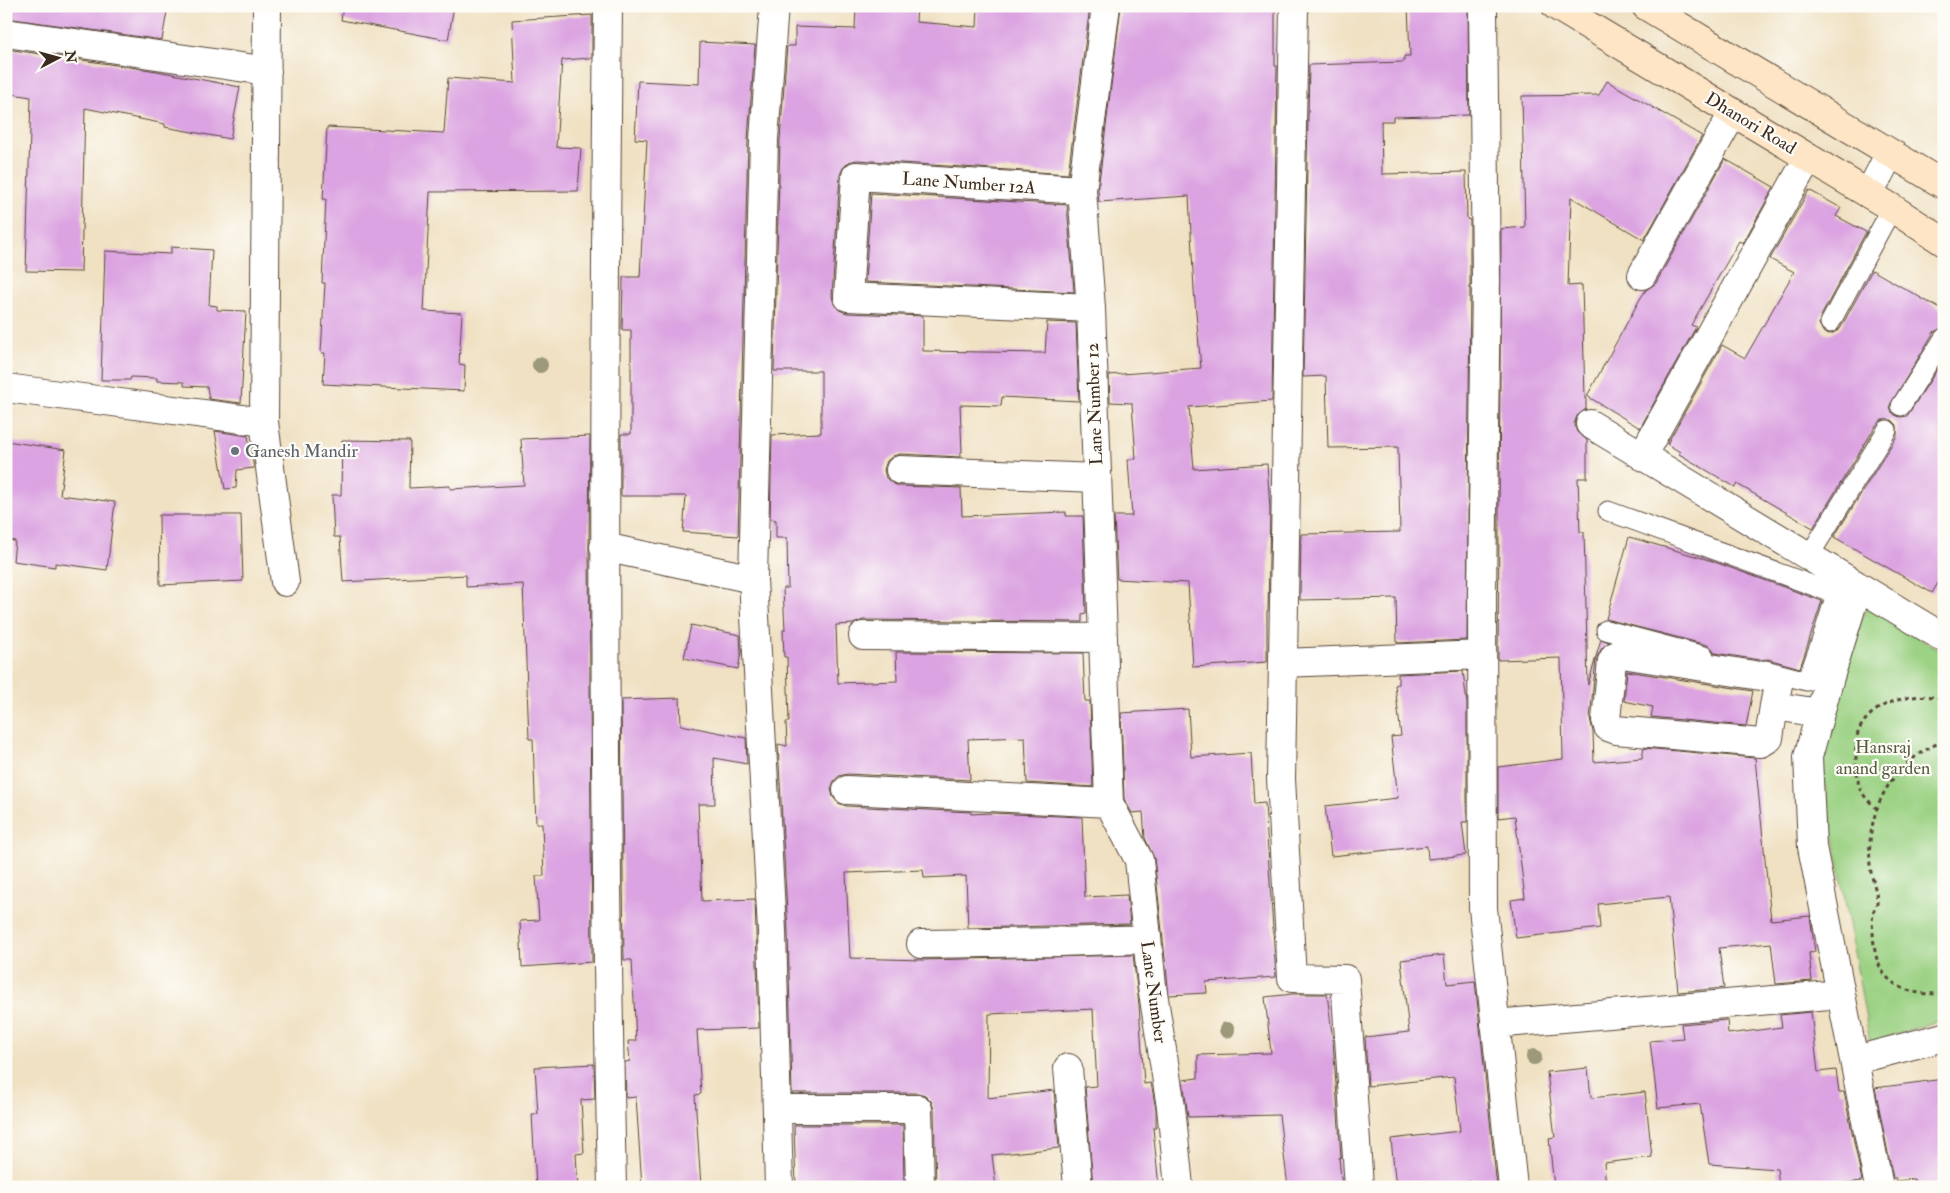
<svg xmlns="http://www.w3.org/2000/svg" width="1950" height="1193" viewBox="0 0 1950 1193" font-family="'IM FELL Double Pica',serif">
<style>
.green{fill:#9cd284;stroke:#6c7e51}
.building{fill:#dba3e1}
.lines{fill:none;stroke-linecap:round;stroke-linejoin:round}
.lane-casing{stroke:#564537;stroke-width:21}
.street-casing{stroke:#564537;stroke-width:30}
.secondary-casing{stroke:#564537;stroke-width:30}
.path{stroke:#564537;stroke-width:3;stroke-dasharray:4 4;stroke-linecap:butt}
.lane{stroke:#fff;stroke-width:19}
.street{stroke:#fff;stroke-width:28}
.secondary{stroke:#fde5c5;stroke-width:28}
.tree{fill:#9c9879}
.worship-dot{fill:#6b7280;stroke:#fdfcf7;stroke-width:2}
.labels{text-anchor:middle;stroke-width:4.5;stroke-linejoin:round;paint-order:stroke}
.street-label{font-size:18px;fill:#3b2a1e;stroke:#fdfcf7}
.worship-label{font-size:18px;fill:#5b616d;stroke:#fdfcf7;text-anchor:start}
.park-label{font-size:18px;fill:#585c3d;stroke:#fdfcf7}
</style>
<rect width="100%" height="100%" fill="#fdfcf7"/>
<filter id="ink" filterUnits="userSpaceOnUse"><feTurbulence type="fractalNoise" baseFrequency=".02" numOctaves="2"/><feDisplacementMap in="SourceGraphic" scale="10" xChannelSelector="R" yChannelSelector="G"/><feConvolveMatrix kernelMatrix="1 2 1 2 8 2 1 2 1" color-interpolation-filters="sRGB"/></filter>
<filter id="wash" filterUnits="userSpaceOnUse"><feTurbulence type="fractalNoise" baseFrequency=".0096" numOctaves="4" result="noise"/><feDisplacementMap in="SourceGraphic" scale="20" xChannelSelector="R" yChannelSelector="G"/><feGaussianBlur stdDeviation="1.12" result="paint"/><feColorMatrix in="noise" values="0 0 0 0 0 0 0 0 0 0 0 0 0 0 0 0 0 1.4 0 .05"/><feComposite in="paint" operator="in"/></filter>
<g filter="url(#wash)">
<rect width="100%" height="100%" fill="#f0e1c3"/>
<!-- green -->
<path class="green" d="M1866 606 1944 653V1019L1870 1043 1820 758 1825 737Z"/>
<g id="blocks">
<!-- building -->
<path class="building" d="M6 6H168L162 40 6 18Z
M343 6H454L448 40 341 20Z
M856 6H917L916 22 977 27 978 6H1090L1068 174 857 160 849 162 843 168 840 175 832 296 834 304 839 310 847 313 923 316V351L1045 353 1047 322 1076 323 1079 401 1002 397 1001 406 960 405 962 452 960 453V457L900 454 893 456 887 461 884 470 886 478 892 483 899 486 961 488 962 516 1066 512V516H1083L1086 613 1082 614V622L863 620 853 624 836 625 838 683 897 681 896 652 1083 653 1085 701H1090L1093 787 1027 783 1025 737 968 739 970 780 847 774 839 776 834 781 831 789 833 797 838 803 846 806 971 812V814L992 813 1082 817 1085 897 1127 895 1130 924 968 928 966 876 924 878 923 870 846 873 850 958 921 960 1133 955 1139 1005 1144 1084 1151 1083 1156 1109V1128H1153L1159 1187H1093L1085 1087 1097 1086 1093 1009 989 1014 988 1098 1054 1090 1059 1148 992 1155 996 1187H936L934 1109 931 1101 925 1095 918 1093H792L788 931 778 744 787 746 786 722H789L787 657H784L783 630H785L783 588H788L787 538H776V520L770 519 772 435 821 433V371H774L780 140 787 46H795V27L855 29Z
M1121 6 1275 7V66H1277L1272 401 1189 407 1194 469 1267 464 1270 509 1268 611H1267V662L1193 667 1188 583 1117 579 1114 516H1132L1128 460 1136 459 1132 403 1110 402 1109 375 1201 368 1194 290 1189 196 1099 202 1098 190Z
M1408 6H1468L1469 115 1393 117V121H1381L1382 174 1466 172 1467 219 1470 220V280L1467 640 1397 643 1396 598 1300 600 1301 534 1400 532V530L1398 447 1328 448 1326 376 1303 377 1309 65 1404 62V56H1410Z
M592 15V58L562 60 556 147 581 148 578 191 430 192 424 311 462 313 459 364 465 365 464 391 323 384 325 353H321L325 283H322L326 199H323L327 127 444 133 448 78 515 83 512 20Z
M700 42 755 45 748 139 738 536 683 532 686 496H621V434H631V330H622L623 277H640L647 140 635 139 638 81 699 84Z
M6 49 157 71 240 87 230 139 165 127V124L85 108 81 272 26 271 31 97 6 93Z
M1607 81 1702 136 1644 240 1571 197 1568 286 1582 285 1585 399 1586 397V409L1577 416 1574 424 1577 432 1587 440V478H1578L1580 532H1584L1588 685 1601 639 1609 642 1602 648 1596 659 1590 718 1593 732 1594 762 1642 758 1644 748 1755 758 1771 920 1810 916 1815 952 1809 953 1812 981 1776 984 1771 943 1719 948 1724 988 1678 992 1669 897 1598 904 1600 928 1516 938 1511 900 1525 898 1515 816 1498 818V767L1563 759 1561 658 1498 660 1501 229 1525 227 1522 96 1599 95Z
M1725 159 1774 187 1743 243 1739 241 1691 325 1696 327 1640 428 1587 396 1640 299 1646 290 1656 283Z
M1809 190 1841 208 1836 216 1866 232 1820 318 1819 324 1824 333 1831 334 1840 329 1872 270 1944 311V327L1934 332 1890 405 1891 411 1895 415 1900 417 1907 416 1944 359V573L1932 593 1834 537 1897 436V425L1892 420H1882L1877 424 1813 528 1737 484 1735 487 1679 454 1680 452 1667 444 1722 345 1745 358 1794 272 1770 259Z
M871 193 1067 205 1074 292 865 282Z
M171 247 212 250 209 305 217 306V310L246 311 241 403 209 399 207 387 184 386V382L157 381V378L131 377 130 380H101L105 251 171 254Z
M215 431 248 436 254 468 237 470 236 488 225 489Z
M590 436 589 544 592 962 522 967 520 921 539 920 536 876H544L542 824H536L533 739H529L523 584 466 587V575L343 582 340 537H334L332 495H341L342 440 410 441 409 488 450 486V489L524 485 521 439Z
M6 441 66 450 60 495 115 502 107 570 55 563V567L13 561 15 541 6 540Z
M159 515H241L243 581 160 585Z
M1629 537 1709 560 1822 601 1800 668 1768 659 1760 660 1715 653 1712 648 1707 645 1606 619Z
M691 625 740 635 741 653 738 669 684 658Z
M1463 671 1467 704V822H1462L1466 855 1428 859 1427 846 1331 856 1325 806 1398 798 1391 737 1401 736 1395 685 1398 684V674Z
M1627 671 1753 691 1746 726 1651 717 1653 707 1624 701Z
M680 698 681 725 746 738 747 764 714 758 715 804H698L702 901 755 899 759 1028 697 1030 701 1094 695 1095 701 1187H642L636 1097 626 1098 625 1062 630 1061 628 1041H636L632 960H624L621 700Z
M1188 709 1191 757 1251 753 1254 804 1265 803 1276 977 1206 982 1207 993 1169 995 1154 858 1145 838 1143 812 1132 813 1124 799 1121 713Z
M1444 955 1447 984 1475 981 1497 1187H1471L1470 1181 1416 1187H1396L1391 1139 1460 1131 1454 1077 1368 1086 1365 1037 1409 1032 1401 960Z
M1293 994H1327L1333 1041 1341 1157 1339 1158 1342 1187H1288L1279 1115 1188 1117 1183 1080 1198 1078V1055L1271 1053 1265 997Z
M1811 1012 1818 1072 1836 1070 1839 1092H1844L1862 1181 1815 1187H1779L1777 1169 1709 1164 1700 1104 1658 1108 1650 1041 1683 1038 1681 1024 1727 1020 1728 1034 1782 1027 1780 1015Z
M594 1064 595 1099 581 1100 584 1153 576 1154 578 1187H536L532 1114H538L535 1067Z
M1588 1068 1591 1098 1645 1092 1652 1157 1604 1163 1606 1187H1554L1549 1138 1555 1137 1547 1072Z
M1944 1079V1187H1915L1914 1179 1896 1181V1178H1893L1875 1088Z
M794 1125H903L904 1187H796Z"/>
</g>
</g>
<g filter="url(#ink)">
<use href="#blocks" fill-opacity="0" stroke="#564537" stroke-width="1"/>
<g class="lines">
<defs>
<path id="lane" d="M1830 323 1892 208
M1901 406 1944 338
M1608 511 1836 594 1822 639 1841 644
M1809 556 1887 430
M1606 630 1704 656
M1765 670 1807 681 1822 639"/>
<path id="street" d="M267 6 264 422 285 582
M608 6C604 400 603 793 612 1187
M774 6 764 139 753 579 772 931 779 1187
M1106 6 1082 190 1091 308 1109 803 1139 860 1152 986 1171 1107 1179 1187
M1294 6 1281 779 1292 978 1345 979 1359 1187
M1484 6 1483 9 1486 280 1482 592 1483 908 1513 1187
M6 33 267 71
M1082 190 856 176 848 297 1091 308
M1869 194 1890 153
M1642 275 1733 113
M6 388 264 422
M1590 424 1944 638
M1642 456 1808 158
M900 470 1097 478
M604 547 753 579
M1858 586 1830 677 1808 757 1812 847 1879 1187
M863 636 1103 638
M1283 663 1482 655
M1774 706 1769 738 1761 743 1616 730 1608 727 1606 720 1612 661 1615 656 1622 654 1773 678 1778 685 1774 706 1820 713
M847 790 1109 803
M921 944 1060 942 1147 939
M1495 1024 1841 994
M1855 1060 1944 1037
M1068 1068 1078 1187
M777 1109H918L920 1187"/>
<path id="secondary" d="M1556 6 1892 208 1944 242
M1646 6 1944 185"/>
</defs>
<!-- lane casing -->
<use href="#lane" class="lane-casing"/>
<!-- street casing -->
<use href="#street" class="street-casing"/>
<!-- secondary casing -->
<use href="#secondary" class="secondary-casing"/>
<!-- path -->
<path class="path" d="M1944 741C1891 762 1866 809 1870 865 1871 878 1877 890 1877 903 1877 906 1874 909 1873 913 1872 919 1872 926 1873 932 1874 960 1881 982 1910 991 1921 994 1933 995 1944 992
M1877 809C1872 804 1865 798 1861 791 1857 783 1857 770 1856 761 1856 751 1855 739 1859 730 1872 701 1916 691 1944 699"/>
<!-- lane -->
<use href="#lane" class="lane"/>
<!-- street -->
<use href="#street" class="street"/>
<!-- secondary -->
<use href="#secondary" class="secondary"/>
</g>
<!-- trees -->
<g class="tree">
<circle cx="540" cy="365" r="8"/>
<circle cx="1227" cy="1030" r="8"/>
<circle cx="1534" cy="1057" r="8"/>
</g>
</g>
<!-- markers -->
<circle class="worship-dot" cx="235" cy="451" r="5"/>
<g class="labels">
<!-- street labels -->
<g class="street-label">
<text transform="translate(1751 123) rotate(31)" y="6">Dhanori Road</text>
<text transform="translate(969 183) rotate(4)" y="6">Lane Number 12A</text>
<text transform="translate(1094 404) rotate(-92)" y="6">Lane Number 12</text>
<text transform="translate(1154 992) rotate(82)" y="6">Lane Number</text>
</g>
<!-- worship labels -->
<g class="worship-label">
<text x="245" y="457">Ganesh Mandir</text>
</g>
<!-- park labels -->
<g class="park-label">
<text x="1883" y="753">Hansraj<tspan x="1883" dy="21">anand garden</tspan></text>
</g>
</g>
<!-- margin -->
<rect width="1950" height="1193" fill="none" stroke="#fdfcf7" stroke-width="25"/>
<!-- north arrow -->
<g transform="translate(58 58) rotate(84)" stroke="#fdfcf7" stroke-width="4" paint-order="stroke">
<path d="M0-4L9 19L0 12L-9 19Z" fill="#3b2a1e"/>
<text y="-8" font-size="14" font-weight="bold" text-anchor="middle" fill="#3b2a1e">N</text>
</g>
</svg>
